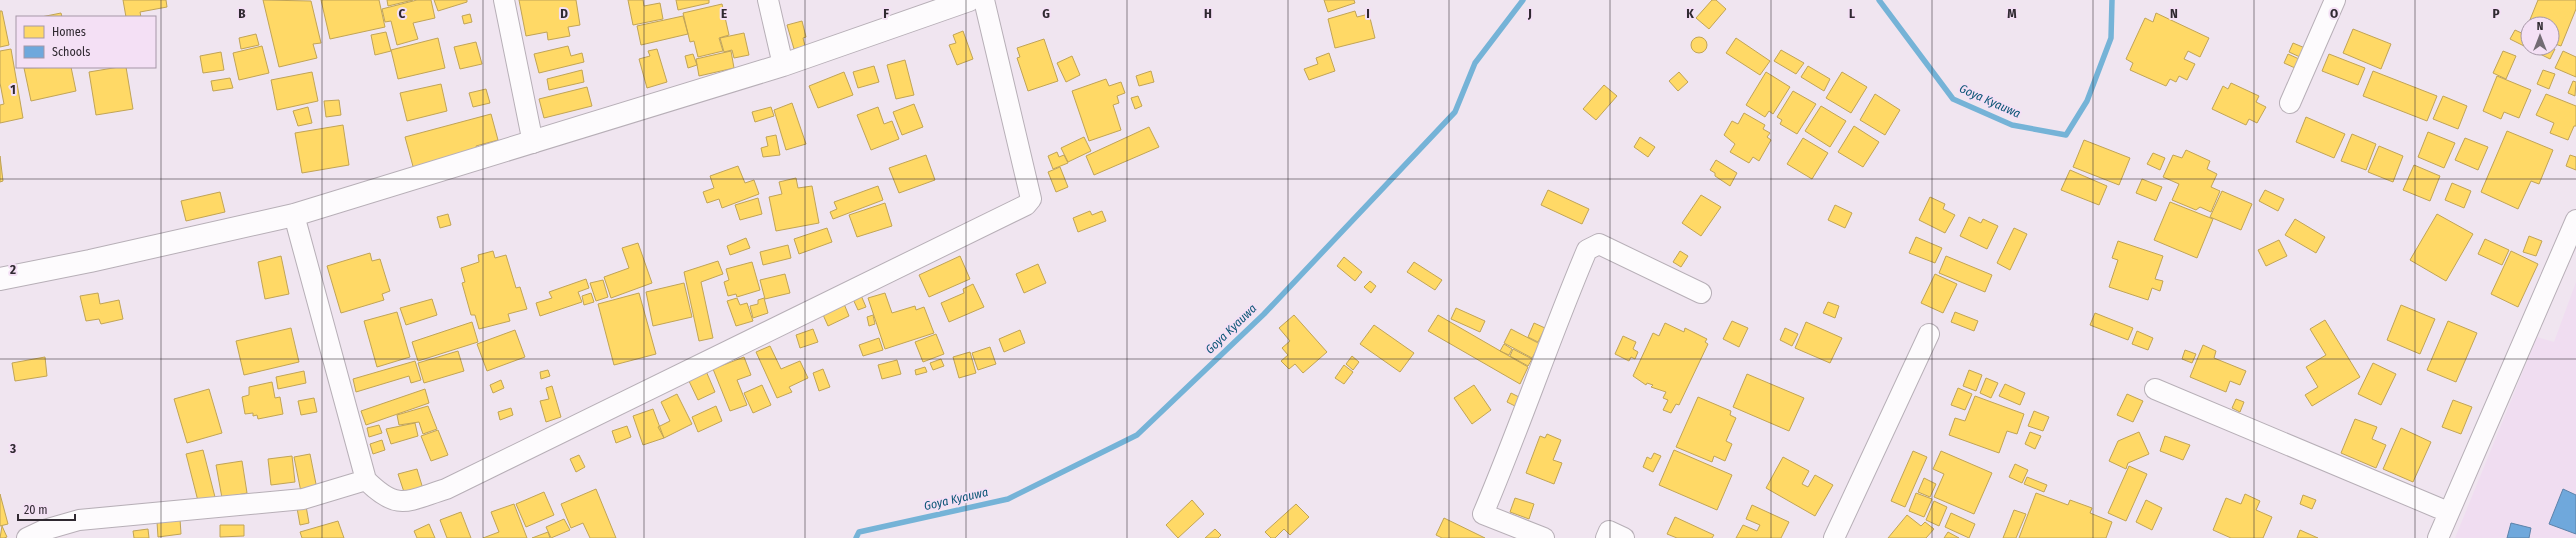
<svg xmlns="http://www.w3.org/2000/svg" width="2576" height="538" viewBox="0 0 2576 538" font-family="'Fira Sans Condensed',sans-serif">
<style>
.built{fill:#f0ddf1}
.homes{fill:#ffd966;stroke:#c1a456}
.schools{fill:#6fa8dc;stroke:#5c82a9}
.lines{fill:none;stroke-linecap:round;stroke-linejoin:round}
.stream{stroke:#75b3d7;stroke-width:5.5}
.minor-casing{stroke:#b7afb7;stroke-width:22}
.tertiary-casing{stroke:#b7afb7;stroke-width:24}
.minor{stroke:#fdfbfd;stroke-width:20}
.tertiary{stroke:#fdfbfd;stroke-width:22}
.grid{fill:none;stroke:#302931;stroke-width:1;stroke-opacity:0.55}
.labels{text-anchor:middle;stroke-width:4;stroke-linejoin:round;paint-order:stroke}
.water-label{font-size:12px;font-style:italic;fill:#0b5576;stroke:#f4e0f5}
.grid-label{font-size:13px;text-anchor:middle;font-weight:bold;fill:#302931;stroke:#f4e0f5;stroke-width:4;stroke-linejoin:round;paint-order:stroke}
</style>
<rect width="100%" height="100%" fill="#f0e5f0"/>
<!-- built -->
<path class="built" d="M2576 282V538H2455L2537 337 2554 342Z"/>
<!-- homes -->
<path class="homes" d="M123 0H166L167 7 140 12 141 17H126Z
M263 0 311 1 321 43 313 44 317 58 279 67Z
M321 0H379L385 27 330 39Z
M387 0H413L388 6Z
M417 0H431L435 18 413 23 418 39 397 45 391 21 385 22 382 9Z
M434 0H467V2L438 11Z
M519 0H576L580 25 568 27 570 36 548 40 547 32 526 36Z
M628 0H643L644 6 660 3 663 19 633 25Z
M676 0H709V3L678 10Z
M1324 0H1354L1355 3 1328 12Z
M1712 0H1716L1726 9 1709 29 1696 18Z
M2538 0H2576V9L2561 46 2552 43V24H2528V33L2525 32Z
M722 4 729 35 719 38 723 51 698 57 694 41 690 42 683 13Z
M0 11H2L9 45 0 47Z
M1355 11 1357 17 1369 14 1375 38 1335 48 1328 19Z
M61 13 62 17H41Z
M2156 13 2209 38 2200 57 2188 51 2184 59 2195 64 2187 80 2179 76 2176 82 2170 79 2166 86 2130 70 2133 63 2126 59 2145 18 2153 22Z
M470 14 472 22 464 24 462 16Z
M683 16 688 34 641 45 637 26Z
M802 21 806 37 803 38 805 46 794 49 787 25Z
M2353 29 2391 44 2381 69 2343 53Z
M2515 30 2528 36V48L2555 49 2550 59 2510 39Z
M963 31 973 59 957 65 949 45 956 43 953 35Z
M386 32 391 51 375 55 371 35Z
M744 33 749 55 734 58 732 50 724 52 720 38Z
M256 34 259 45 241 49 239 38Z
M1691 45a8 8 0 1 1 16 0a8 8 0 1 1-16 0Z
M438 38 445 68 398 79 391 50Z
M1736 38 1770 61 1760 75 1726 53Z
M1044 39 1058 81 1028 91 1017 58 1020 57 1017 48Z
M476 42 482 64 460 69 454 47Z
M2293 43 2305 48 2300 57 2289 52Z
M262 46 269 73 239 80 233 53Z
M568 46 571 56 582 53 584 62 539 73 534 54Z
M11 49 23 118 0 123V105L4 104 0 83V51Z
M657 49 667 82 647 88 639 59 650 56 648 51Z
M1781 50 1804 63 1796 74 1774 61Z
M731 51 734 68 699 76 696 59Z
M2503 51 2516 56 2506 79 2493 73Z
M2563 51 2576 57V77L2555 68Z
M221 52 224 70 203 73 200 56Z
M1329 53 1335 71 1309 80 1304 69 1318 64 1316 58Z
M693 54 697 65 688 68 685 56Z
M2288 54 2299 59 2295 68 2284 63Z
M2329 54 2365 68 2358 85 2322 71Z
M1072 56 1080 75 1066 82 1057 63Z
M905 60 914 95 896 99 887 65Z
M874 66 879 82 858 88 853 72Z
M1808 66 1830 79 1824 91 1801 77Z
M71 67 76 91 31 101 24 68Z
M119 67H126L133 109 96 115 89 72Z
M582 70 584 82 549 90 547 79Z
M2543 70 2555 74 2549 89 2537 84Z
M1151 71 1154 82 1139 86 1136 76Z
M2373 71 2437 96 2427 121 2363 96Z
M312 72 318 101 277 110 271 80Z
M844 72 853 95 818 108 809 86Z
M1679 72 1688 82 1678 91 1669 81Z
M1766 72 1790 87 1773 114 1769 111 1765 117 1746 105Z
M1842 72 1867 87 1851 113 1826 98Z
M2497 76 2531 90 2519 118 2504 112 2501 119 2483 111Z
M230 78 233 88 213 91 211 81Z
M1106 79 1109 86 1121 82 1125 93 1117 96 1119 103 1113 105 1121 130 1089 141 1072 91Z
M2573 81 2576 82 2575 96 2568 93Z
M2231 83 2259 96 2256 102 2266 107 2257 123 2249 119 2246 125 2212 109 2223 86 2228 89Z
M441 84 447 111 407 121 400 93Z
M1604 85 1617 96 1596 120 1583 109Z
M587 87 592 106 544 118 539 99Z
M486 89 490 103 473 107 469 93Z
M1793 91 1816 104 1797 134 1780 124 1782 120 1777 117Z
M1875 94 1900 110 1885 135 1860 120Z
M2546 94 2576 106V126H2574L2568 140 2550 133 2554 123 2536 115Z
M1138 96 1142 106 1135 109 1131 98Z
M2443 96 2467 106 2458 129 2433 119Z
M339 100 341 115 326 117 324 101Z
M792 103 806 144 786 150 774 110Z
M914 104 923 127 902 135 893 112Z
M1821 106 1846 121 1830 147 1805 131Z
M308 107 312 123 298 126 293 111Z
M771 107 774 116 755 122 752 112Z
M878 107 884 124 892 121 899 139 871 150 857 115Z
M1744 113 1765 125 1763 129 1770 133 1767 137 1771 140 1759 161 1753 157 1749 163 1730 152 1735 144 1724 135 1732 121 1738 124Z
M491 114 498 140 476 146 478 153 414 170 405 137Z
M2306 117 2345 134 2334 158 2296 142Z
M343 125 349 165 302 173 295 133Z
M1854 126 1879 142 1863 167 1838 152Z
M1149 127 1159 147 1094 175 1086 156Z
M2507 131 2553 150 2539 184 2531 181 2518 209 2481 192Z
M2428 132 2455 143 2444 168 2418 157Z
M2352 134 2376 144 2366 170 2341 161Z
M776 135 780 155 763 157 761 148 768 146 766 137Z
M1084 137 1091 151 1068 162 1061 148Z
M1640 137 1655 147 1648 157 1634 147Z
M1803 138 1828 153 1812 179 1787 164Z
M2465 138 2488 147 2478 170 2455 160Z
M2084 140 2130 158 2119 185 2073 167Z
M2379 146 2403 156 2393 182 2368 172Z
M2186 150 2210 161 2207 169 2217 174 2211 187 2220 191 2211 212 2200 207 2196 210 2172 200 2179 184 2163 177 2173 155 2182 158Z
M1057 152 1059 157 1064 155 1068 163 1053 169 1048 156Z
M2153 153 2165 158 2160 170 2147 164Z
M926 155 935 180 899 193 889 168Z
M2570 155 2576 157V170L2566 166Z
M0 156 3 181 0 182Z
M1716 160 1737 173 1730 186 1715 176V173L1710 170Z
M2414 165 2440 176 2430 201 2403 190Z
M738 166 745 183 754 180 759 194 722 208 719 199 707 203 703 192 714 188 710 176Z
M1060 167 1068 187 1056 192 1048 172Z
M2070 170 2107 186 2099 205 2061 190Z
M796 178 798 188 812 186 819 223 776 231 769 197 782 194 779 182Z
M2142 179 2162 187 2156 201 2136 193Z
M2452 183 2471 191 2464 208 2445 200Z
M878 186 883 200 833 219 830 212 837 209 834 202Z
M1548 190 1589 209 1582 224 1541 205Z
M2265 190 2284 199 2278 211 2259 201Z
M2222 191 2252 204 2241 230 2210 217Z
M220 192 225 212 186 221 181 201Z
M1701 195 1721 207 1701 236 1682 223Z
M1930 197 1945 204 1943 209 1955 215 1945 233 1919 220Z
M758 198 762 214 740 220 735 205Z
M2170 202 2213 219 2197 258 2154 240Z
M885 203 892 226 857 237 849 215Z
M1835 205 1852 213 1845 228 1828 220Z
M1090 211 1092 215 1102 211 1106 221 1078 232 1073 218Z
M448 214 451 225 440 228 437 217Z
M2437 214 2473 234 2446 281 2410 260Z
M1969 217 1981 223 1983 219 1998 226 1987 249 1960 236Z
M2295 219 2325 237 2316 253 2285 235Z
M827 228 832 242 799 254 794 239Z
M2014 228 2027 234 2010 270 1997 263Z
M2529 236 2542 241 2536 256 2523 252Z
M1916 237 1942 248 1935 263 1909 253Z
M746 238 750 248 730 255 727 246Z
M2485 239 2509 250 2502 265 2478 254Z
M2279 240 2287 256 2266 266 2258 250Z
M2118 241 2163 256 2155 279 2163 281 2160 291 2152 288 2148 300 2109 287 2118 260 2112 258Z
M638 243 652 283 611 298 604 277 629 268 622 248Z
M788 245 791 258 763 265 760 252Z
M493 251 495 258 506 255 516 288 520 287 527 309 508 314 510 321 479 329 475 315H471L462 283 465 282 461 268 479 262 478 255Z
M1680 251 1688 256 1681 267 1673 262Z
M2511 251 2538 264 2518 307 2491 294Z
M370 253 372 261 380 259 390 291 382 294 384 300 341 313 327 266Z
M281 256 289 294 265 299 258 262Z
M960 256 970 279 929 297 919 275Z
M1946 256 1992 275 1985 292 1939 273Z
M1344 257 1362 272 1355 281 1337 266Z
M718 261 723 274 701 282 713 338 699 341 684 272Z
M752 262 760 290 737 297 736 294 728 296 724 282 729 280 726 269Z
M1414 262 1442 280 1435 290 1407 272Z
M1038 264 1046 283 1024 293 1016 274Z
M785 274 790 293 765 299 760 280Z
M1935 274 1957 284 1943 313 1921 303Z
M586 279 589 288 578 292 582 302 540 316 536 303 552 298 549 292Z
M603 280 608 297 596 301 590 283Z
M1370 281 1376 286 1371 293 1364 287Z
M684 283 692 317 653 326 646 292Z
M973 284 984 307 949 322 941 303 964 293 963 289Z
M98 293 100 304 119 300 123 319 101 324 99 319 86 321 80 296Z
M591 293 594 302 584 305 582 296Z
M639 293 656 354 614 365 598 304Z
M860 293 866 307 858 310 852 297Z
M885 293 892 313 915 306 916 310 924 307 934 333 885 349 868 298Z
M737 298 740 305 747 303 753 321 736 326 727 301Z
M764 298 768 313 753 318 750 306 758 304V300Z
M432 299 437 315 406 325 400 308Z
M842 299 849 316 828 326 820 308Z
M1828 302 1839 306 1835 318 1823 313Z
M2401 305 2435 319 2420 354 2387 340Z
M1456 308 1485 321 1480 332 1451 319Z
M397 312 410 357 377 367 364 321Z
M1955 312 1978 321 1974 331 1951 322Z
M2095 313 2133 328 2128 340 2090 325Z
M873 315 875 324 869 326 867 317Z
M1294 315 1327 352 1303 373 1295 364 1289 369 1281 361 1288 355 1282 348 1290 341 1279 328Z
M1438 315 1528 367 1520 384 1428 331Z
M2325 320 2360 377 2312 406 2305 395 2318 387 2306 367 2326 355 2310 329Z
M1732 321 1748 328 1739 347 1723 339Z
M2448 321 2477 333 2456 382 2427 370Z
M472 322 478 342 418 361 412 342Z
M1806 322 1842 338 1830 363 1795 348Z
M1534 323 1545 328 1538 342 1528 337Z
M1665 323 1684 332 1685 328 1707 339 1705 342 1708 344 1679 405 1676 404 1671 413 1663 410 1668 400 1663 398 1666 392 1651 387 1653 385 1647 383 1646 385 1633 376 1653 333 1659 336Z
M1374 325 1414 353 1400 372 1360 344Z
M291 328 299 362 244 375 236 341Z
M1785 328 1798 334 1792 346 1780 340Z
M813 329 818 342 800 348 796 335Z
M1511 329 1540 344 1532 358 1504 343Z
M515 330 525 357 487 371 477 344Z
M1020 330 1025 343 1004 352 999 339Z
M2137 331 2153 338 2148 350 2132 344Z
M936 334 944 354 923 362 915 342Z
M1623 336 1636 342 1633 349 1638 352 1635 359 1631 357 1629 361 1615 354Z
M879 338 883 350 863 356 859 345Z
M1504 344 1512 349 1509 355 1500 351Z
M2203 345 2216 351 2214 358 2246 371 2240 385 2230 381 2226 392 2190 377Z
M770 346 781 369 800 361 808 378 789 387 792 392 777 398 756 352Z
M990 347 996 364 978 370 972 353Z
M1513 349 1532 359 1528 366 1510 356Z
M2185 350 2196 354 2192 363 2182 359Z
M458 351 464 371 424 383 418 363Z
M970 352 976 373 959 378 953 357Z
M1352 356 1359 362 1353 370 1346 364Z
M45 357 47 376 15 381 12 363Z
M744 357 751 375 737 380 747 405 730 411 713 369Z
M941 359 944 366 933 370 930 363Z
M897 360 901 374 882 379 878 365Z
M415 361 421 380 411 383 409 376 356 392 353 379Z
M2373 363 2396 374 2381 405 2358 394Z
M1344 365 1353 372 1344 384 1335 378Z
M925 367 927 372 916 375 915 370Z
M823 369 830 387 819 391 813 373Z
M548 370 550 376 541 379 540 372Z
M1969 370 1982 375 1976 391 1963 386Z
M304 371 306 383 278 389 276 377Z
M706 371 715 392 698 400 688 379Z
M1747 374 1804 398 1789 431 1733 407Z
M1986 378 1998 383 1991 398 1980 393Z
M501 380 504 388 493 393 490 385Z
M272 382 275 398 280 397 283 414 258 419 257 415 253 416V413L245 414 242 397 249 395V387Z
M2005 384 2025 393 2020 405 1999 396Z
M762 385 771 405 753 413 744 393Z
M1474 385 1491 410 1472 424 1454 398Z
M552 386 561 417 546 422 540 401 549 399 546 388Z
M1958 388 1972 394 1965 410 1951 405Z
M209 389 222 433 187 443 174 399Z
M425 389 429 403 366 425 361 411Z
M1511 393 1519 397 1515 406 1507 402Z
M677 394 692 424 664 438 658 427 670 421 661 402Z
M2127 394 2143 401 2133 422 2117 415Z
M1975 396 2024 414 2017 434 2007 431 1999 453 1949 435 1955 418 1965 421Z
M1698 397 1731 411 1730 415 1736 418 1726 441 1732 444 1725 461 1714 456 1712 462 1676 447Z
M314 398 317 412 301 415 298 401Z
M2236 399 2244 402 2240 412 2232 408Z
M2453 400 2472 407 2461 434 2442 427Z
M428 406 437 429 423 434 419 422 399 425 397 415Z
M716 406 722 421 698 432 692 417Z
M511 408 513 415 500 420 498 412Z
M653 409 664 438 643 445 633 416Z
M2034 411 2049 417 2043 431 2028 426Z
M2355 419 2377 427 2372 439 2386 445 2376 468 2341 453Z
M415 423 418 436 391 444 386 429Z
M379 425 382 433 369 437 367 428Z
M627 426 631 437 616 443 612 431Z
M2401 428 2431 442 2413 482 2383 469Z
M438 430 448 455 431 461 421 436Z
M2030 432 2041 436 2035 449 2025 444Z
M2139 432 2149 454 2128 463 2126 469 2109 461 2118 441Z
M1547 434 1561 440 1553 460 1562 463 1554 484 1526 473 1540 436 1545 438Z
M2165 436 2190 445 2183 460 2160 451Z
M382 440 385 450 373 454 370 444Z
M203 450 215 497 198 501 186 454Z
M1674 450 1732 475 1717 510 1659 485Z
M1913 451 1927 457 1905 507 1891 501Z
M1941 451 1992 473 1974 514 1934 497 1944 474 1933 469Z
M1654 453 1661 456 1653 472 1643 467 1647 457 1651 459Z
M310 454 317 489 301 492 294 457Z
M579 455 585 467 576 472 570 459Z
M292 456 295 482 271 485 268 459Z
M1783 457 1809 471 1802 484 1808 487 1815 475 1833 485 1815 516 1766 488Z
M242 461 247 493 222 498 216 465Z
M2015 464 2028 470 2022 483 2009 477Z
M2129 466 2147 474 2126 521 2108 513Z
M417 469 423 489 405 495 398 474Z
M2027 477 2047 485 2044 492 2024 484Z
M1924 478 1936 484 1930 497 1918 492Z
M596 489 616 538H590L583 523 571 528 561 504Z
M544 492 554 515 526 527 516 504Z
M1916 493 1932 499 1924 517 1909 511Z
M2036 493 2068 505 2070 500 2092 508 2090 513 2112 522 2106 538H2019Z
M0 494 8 524 0 526Z
M2245 494 2260 501 2256 510 2272 517 2263 538H2231L2213 530 2226 498 2241 504Z
M2303 495 2316 500 2312 509 2300 504Z
M1515 498 1534 504 1529 519 1510 512Z
M1192 500 1204 514 1178 538 1166 525Z
M2146 500 2162 508 2152 530 2136 522Z
M1934 501 1947 507 1939 526 1926 520Z
M514 504 527 538H483L499 532 491 512Z
M1296 504 1309 517 1290 535 1284 529 1275 538H1271L1265 532Z
M1752 505 1789 522 1781 538H1736L1743 525 1757 531 1760 525 1746 519Z
M306 506 309 523 300 525 297 508Z
M2014 510 2026 514 2016 538H2003Z
M461 512 471 538H447L440 520Z
M1951 513 1975 524 1969 538 1945 527Z
M1907 515 1921 526 1925 522 1934 529 1926 538H1888Z
M1675 517 1714 535 1712 538H1677L1667 534Z
M1444 518 1485 538H1442L1436 535Z
M180 519 181 534 158 537 157 522Z
M564 519 570 530 551 538 546 527Z
M338 521 344 538H302L300 532Z
M429 524 435 538H417L414 531Z
M220 525H244V536L220 537Z
M2 526 7 537 4 538H0Z
M148 529 149 538H134L133 531Z
M1215 529 1221 535 1218 538H1205Z
M2300 530 2318 538H2297Z
M548 532 550 538H532Z
M1948 532 1959 538H1944Z"/>
<!-- schools -->
<path class="schools" d="M2563 489 2576 495V534L2549 524Z
M2511 523 2531 528 2529 538H2507Z"/>
<g class="lines">
<!-- stream -->
<path class="stream" d="M1879 0 1953 99 2012 125 2066 135 2087 101 2111 38 2112 0
M856 538 859 532 1008 499 1137 435 1264 314 1455 112 1475 63 1523 0"/>
<defs>
<path id="minor" d="M504 0 533 143
M768 0 783 65
M2290 103 2335 0
M294 215 366 480C398 512 407 501 446 489L1026 205 1031 199 984 0
M2155 389 2448 512
M27 538 44 530 79 520 303 499 366 480
M1544 538 1483 514C1520 427 1550 337 1587 250L1599 244 1701 293
M1606 538 1609 531 1624 538
M1834 538 1929 334
M2438 538 2576 220"/>
<path id="tertiary" d="M0 279 90 261 294 215 783 65 969 0"/>
</defs>
<!-- minor casing -->
<use href="#minor" class="minor-casing"/>
<!-- tertiary casing -->
<use href="#tertiary" class="tertiary-casing"/>
<!-- minor -->
<use href="#minor" class="minor"/>
<!-- tertiary -->
<use href="#tertiary" class="tertiary"/>
</g>
<!-- grid -->
<path class="grid" d="M161 0V538M322 0V538M483 0V538M644 0V538M805 0V538M966 0V538M1127 0V538M1288 0V538M1449 0V538M1610 0V538M1771 0V538M1932 0V538M2093 0V538M2254 0V538M2415 0V538M0 179H2576M0 359H2576"/>
<g class="labels">
<!-- water labels -->
<g class="water-label">
<text transform="translate(1990 101) rotate(24)" y="4">Goya Kyauwa</text>
<text transform="translate(1231 329) rotate(-44)" y="4">Goya Kyauwa</text>
<text transform="translate(956 499) rotate(-13)" y="4">Goya Kyauwa</text>
</g>
</g>
<g class="grid-label">
<text x="242" y="18">B</text>
<text x="402" y="18">C</text>
<text x="564" y="18">D</text>
<text x="724" y="18">E</text>
<text x="886" y="18">F</text>
<text x="1046" y="18">G</text>
<text x="1208" y="18">H</text>
<text x="1368" y="18">I</text>
<text x="1530" y="18">J</text>
<text x="1690" y="18">K</text>
<text x="1852" y="18">L</text>
<text x="2012" y="18">M</text>
<text x="2174" y="18">N</text>
<text x="2334" y="18">O</text>
<text x="2496" y="18">P</text>
<text x="13" y="94">1</text>
<text x="13" y="274">2</text>
<text x="13" y="453">3</text>
</g>
<!-- legend -->
<rect x="16" y="16" width="140" height="52" fill="#f4e0f5" stroke="#a697a7"/>
<rect x="24" y="26" width="20" height="12" fill="#ffd966" stroke="#a697a7"/>
<text x="52" y="36" font-size="12" fill="#302931">Homes</text>
<rect x="24" y="46" width="20" height="12" fill="#6fa8dc" stroke="#a697a7"/>
<text x="52" y="56" font-size="12" fill="#302931">Schools</text>
<!-- north arrow -->
<g transform="translate(2540 36)"><circle r="19" fill="#f4e0f5" stroke="#a697a7"/>
<path d="M0-3L7 15L0 10L-7 15Z" fill="#736b74"/>
<text y="-6" font-size="11" font-weight="bold" text-anchor="middle" fill="#302931">N</text>
</g>
<!-- scale -->
<path d="M18 514v6h57v-6" fill="none" stroke="#302931" stroke-width="2"/>
<text x="24" y="514" font-size="12" fill="#302931" stroke="#f4e0f5" stroke-width="3" paint-order="stroke">20 m</text>
</svg>
